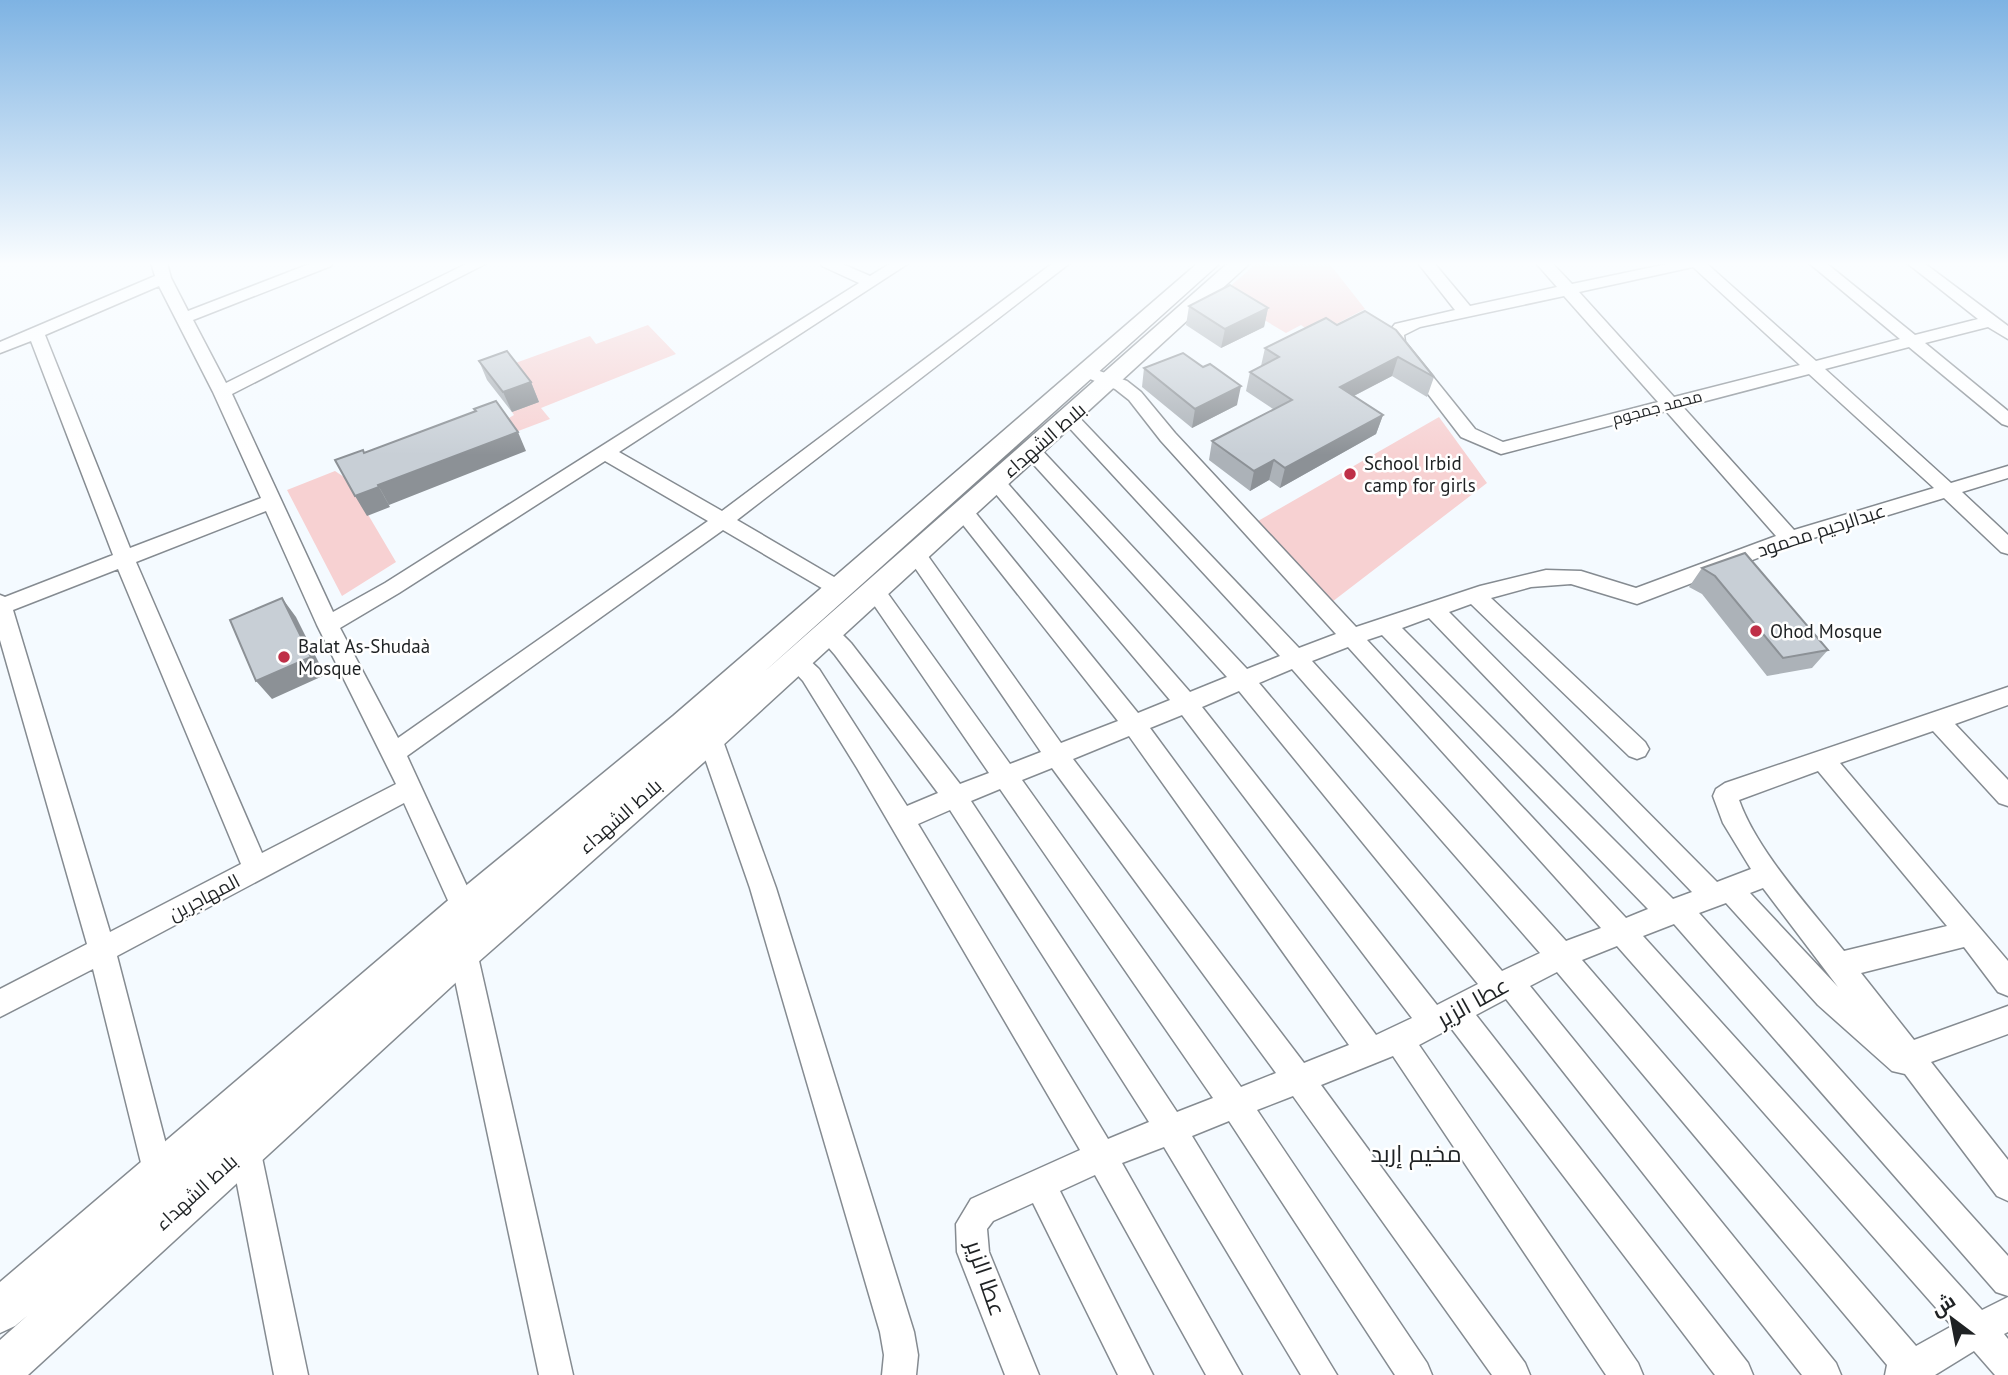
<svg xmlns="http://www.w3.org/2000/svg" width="2008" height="1375" viewBox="0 0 2008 1375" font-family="'PT Sans',Cairo,sans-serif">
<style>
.green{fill:#f7d1d2}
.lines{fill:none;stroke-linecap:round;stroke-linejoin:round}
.minor-casing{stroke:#858b91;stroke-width:3}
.major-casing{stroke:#858b91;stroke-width:3}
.minor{fill:#fff;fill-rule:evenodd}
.major{fill:#fff;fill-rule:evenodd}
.wall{fill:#acb2b8}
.shaded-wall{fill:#8c9196}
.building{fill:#c8cfd6;stroke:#8c9196;stroke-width:2}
.poi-dot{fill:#bf2f47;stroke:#fff;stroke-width:2.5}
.labels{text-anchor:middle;stroke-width:5;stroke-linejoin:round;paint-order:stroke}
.far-street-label{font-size:16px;fill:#1f2224;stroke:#fff}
.street-label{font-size:19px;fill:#1f2224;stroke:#fff}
.poi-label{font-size:19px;fill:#1f2224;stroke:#fff;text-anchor:start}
.near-street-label{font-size:23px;fill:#1f2224;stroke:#fff}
.near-neighbourhood-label{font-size:24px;fill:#1f2224;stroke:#fff}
</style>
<rect width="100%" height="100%" fill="#f4faff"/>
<!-- green -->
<path class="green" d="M1257 263H1329L1365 309 1315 335 1301 325 1286 333 1221 294Z
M648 325 676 354 541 408 550 419 513 433 504 421 514 415 512 412 539 401 510 365 590 336 596 344Z
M1439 417 1487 483 1328 605 1258 521Z
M335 471 347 479 396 562 342 596 287 490Z"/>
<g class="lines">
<defs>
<path id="minor" d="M151 263H167L171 278 188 311 312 263H333L331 266 193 320 226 383 468 263H487L232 394 333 612 385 583 859 283 822 266 820 263H840L870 276 891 263H909L619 452 722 511 1053 263H1070L737 520 846 584 850 589 846 594 839 597 832 594 723 530 407 756 477 908 473 916 464 920 455 916 404 803 117 956 174 1175 170 1186 159 1190 148 1186 144 1175 93 969 0 1017V989L87 944 0 640V595L5 597 113 555 31 341 0 353V342L155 276ZM159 286 213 392 261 498 130 548 45 335ZM605 461 708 521 398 738 340 628 399 593ZM266 511 317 625 396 784 262 853 136 562ZM118 569 241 864 110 932 13 610Z
M1418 263H1434L1470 306 1557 287 1536 263H1552L1572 284 1672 263H1706L1816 361 1900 339 1809 263H1826L1915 335 1978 319 1907 263H1924L2008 326V339L1988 327 1925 343 2008 411V426L2002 424 1909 347 1825 369 1951 483 2008 466V478L1962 492 2008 535V554L2001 552 1944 498 1797 543 1637 604 1571 584 1531 587 1491 598 1645 742 1649 749 1645 756 1637 759 1629 756 1471 604 1449 612 1717 882 1751 869 1723 823 1713 796 1716 789 1725 783 2008 687V705L1955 724 2008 780V806L1999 803 1933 731 1840 763 2008 961V996L1998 992 1964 947 1861 973 1914 1040 2008 1006V1034L1931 1062 2008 1160V1201L1997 1196 1905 1074 1892 1071 1818 1005 1726 903 1699 913 2008 1256V1296L1996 1292 1674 924 1643 936 1982 1310 2008 1297V1332L2004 1334 2008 1339V1375H1995L1974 1351 1935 1375H1885L1887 1365 1557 972 1530 986 1836 1363 1841 1375H1802L1506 999 1476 1015 1748 1363 1753 1375H1715L1451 1028 1419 1045 1638 1363 1643 1375H1606L1393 1056 1321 1085 1525 1363 1530 1375H1492L1293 1096 1257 1110 1427 1363 1432 1375H1395L1229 1121 1192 1136 1337 1375H1301L1164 1147 1122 1163 1242 1375H1206L1095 1175 1060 1191 1153 1375H1118L1033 1203 993 1221 987 1229 989 1252 1039 1375H1005L957 1252 956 1224 971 1199 1080 1150 857 768 803 681 784 661 787 655C801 650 809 660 819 669L907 806 938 793 835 655 815 632 818 626C833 622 841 633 851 643L960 784 989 773 863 589 867 584 874 581 881 584 1010 764 1041 752 909 559 906 554 909 549 916 547 923 549 1061 743 1118 721 956 516 953 511 956 506H970L1138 713 1170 700 989 486 986 482 989 478H1003L1190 692 1227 677 1024 454 1022 450 1024 446H1038L1247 669 1280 656 1063 421 1060 417 1069 411 1075 413 1299 648 1336 634 1161 441 1129 400 1115 389 1080 375 1077 371 1080 367 1086 366 1127 381 1141 392 1175 433 1356 627 1480 586 1546 570 1581 571 1636 588 1776 536 1666 411 1501 454 1461 437 1389 343 1387 334 1395 324 1455 310ZM1693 267 1800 365 1674 397 1579 292ZM1564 296 1658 402 1503 442 1475 429 1405 342 1404 335 1420 327ZM1809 374 1934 488 1794 530 1683 407ZM1429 618 1692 892 1673 899 1402 628ZM1382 635 1648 909 1626 918 1367 640ZM1348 647 1601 928 1566 941 1312 661ZM1292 669 1540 953 1502 971 1259 683ZM1239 691 1478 984 1437 1005 1202 707ZM1182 715 1412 1018 1376 1035 1150 728ZM1129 736 1349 1045 1304 1063 1073 759ZM1052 768 1276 1073 1241 1087 1022 780ZM1818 771 1947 926 1844 951C1810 908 1757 851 1739 800ZM1000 789 1213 1098 1177 1112 971 801ZM950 810 1149 1122 1108 1139 918 824ZM1763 888 1838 987 1750 893ZM1617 946 1952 1326 1916 1346 1582 960Z
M695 722 718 731 722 738 776 888 914 1332 918 1355 916 1375H882L884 1355 880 1332 750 888 700 744 687 738 683 731 687 724Z
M463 939 473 943 477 952 573 1375H539L449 952 453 943Z
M245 1133 256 1137 260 1148 308 1375H274L230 1148 234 1137Z"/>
<path id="major" d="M1198 263H1220L755 680 1228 263H1250L721 747 476 964 28 1375H0V1340L28 1315 15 1326 0 1333V1282L452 897 673 716Z"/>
</defs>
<!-- minor casing -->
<use href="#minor" class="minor-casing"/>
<!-- major casing -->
<use href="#major" class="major-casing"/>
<!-- minor -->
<use href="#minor" class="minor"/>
<!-- major -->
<use href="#major" class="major"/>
</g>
<!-- wall -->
<path class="wall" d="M1189 306 1268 308 1264 327 1221 348 1186 325Z
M1365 311 1434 377 1427 397 1392 376 1354 396 1383 415 1376 434 1280 488 1269 480 1250 491 1209 460 1212 441 1273 409 1246 391 1250 372 1261 366 1265 348 1337 325Z
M479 361 531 382 539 402 512 412 487 380Z
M1144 368 1237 405 1192 428 1142 387Z
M1745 553 1828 650 1812 668 1767 676 1702 594 1689 587 1702 568Z"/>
<!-- shaded-wall -->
<path class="shaded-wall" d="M1268 308 1264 327 1221 348 1225 329Z
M1398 357 1392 376 1334 406 1340 387Z
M531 382 539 402 512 412 503 392Z
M1241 386 1237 405 1192 428 1195 409Z
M1383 415 1376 434 1280 488 1285 468Z
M518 432 526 451 389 505 378 485Z
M1274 460 1269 480 1250 491 1254 471Z
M379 487 390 507 367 516 355 496Z
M282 598 296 617 325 675 272 699 256 681Z"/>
<!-- building -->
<path class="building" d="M1230 285 1268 308 1225 329 1189 306Z
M1365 311 1396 330 1434 377 1398 357 1340 387 1383 415 1285 468 1274 460 1254 471 1212 441 1292 400 1250 372 1279 357 1265 348 1326 318 1337 325Z
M507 351 531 382 503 392 479 361Z
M1183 353 1203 367 1210 364 1241 386 1195 409 1144 368Z
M496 401 518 432 378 485 379 487 355 496 335 460 363 450 364 453 476 411 474 409Z
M1745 553 1828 650 1783 658 1715 576 1702 568Z
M282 598 311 657 256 681 230 620Z"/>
<!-- sky -->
<linearGradient id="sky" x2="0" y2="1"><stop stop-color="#7eb3e3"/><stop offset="0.58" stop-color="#fafdff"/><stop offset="1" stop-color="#fafdff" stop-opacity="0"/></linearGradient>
<rect width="2008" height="455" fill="url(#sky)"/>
<!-- markers -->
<g class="poi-dot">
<circle cx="1350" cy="474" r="7"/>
<circle cx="1756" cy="631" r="7"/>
<circle cx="284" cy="657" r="7"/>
</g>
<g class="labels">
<!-- far-street labels -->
<g class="far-street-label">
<text transform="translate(1657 407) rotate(-15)" y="6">محمد جمجوم</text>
</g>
<!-- street labels -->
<g class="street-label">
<text transform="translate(1044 440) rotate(-41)" y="7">بلاط الشهداء</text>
<text transform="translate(1821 530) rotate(-18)" y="7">عبدالرحيم محمود</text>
<text transform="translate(620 816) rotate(-41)" y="7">بلاط الشهداء</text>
<text transform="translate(204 897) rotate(-28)" y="7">المهاجرين</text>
<text transform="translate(196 1192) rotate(-42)" y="7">بلاط الشهداء</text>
</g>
<!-- poi labels -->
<g class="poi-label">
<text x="1364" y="470">School Irbid<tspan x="1364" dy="22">camp for girls</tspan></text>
<text x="1770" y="638">Ohod Mosque</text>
<text x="298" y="653">Balat As-Shudaà<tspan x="298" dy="22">Mosque</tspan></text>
</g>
<!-- near-street labels -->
<g class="near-street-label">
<text transform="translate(1473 1002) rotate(-29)" y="8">عطا الزير</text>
<text transform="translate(986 1278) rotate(71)" y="8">عطا الزير</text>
</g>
<!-- near-neighbourhood labels -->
<g class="near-neighbourhood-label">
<text x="1416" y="1162">مخيم إربد</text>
</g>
</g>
<!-- north arrow -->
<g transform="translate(1952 1319) rotate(328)" stroke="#ffffff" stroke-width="5" paint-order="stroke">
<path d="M0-5L12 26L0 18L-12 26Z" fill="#1f2224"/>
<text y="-10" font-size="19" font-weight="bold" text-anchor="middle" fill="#1f2224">ش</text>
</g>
</svg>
